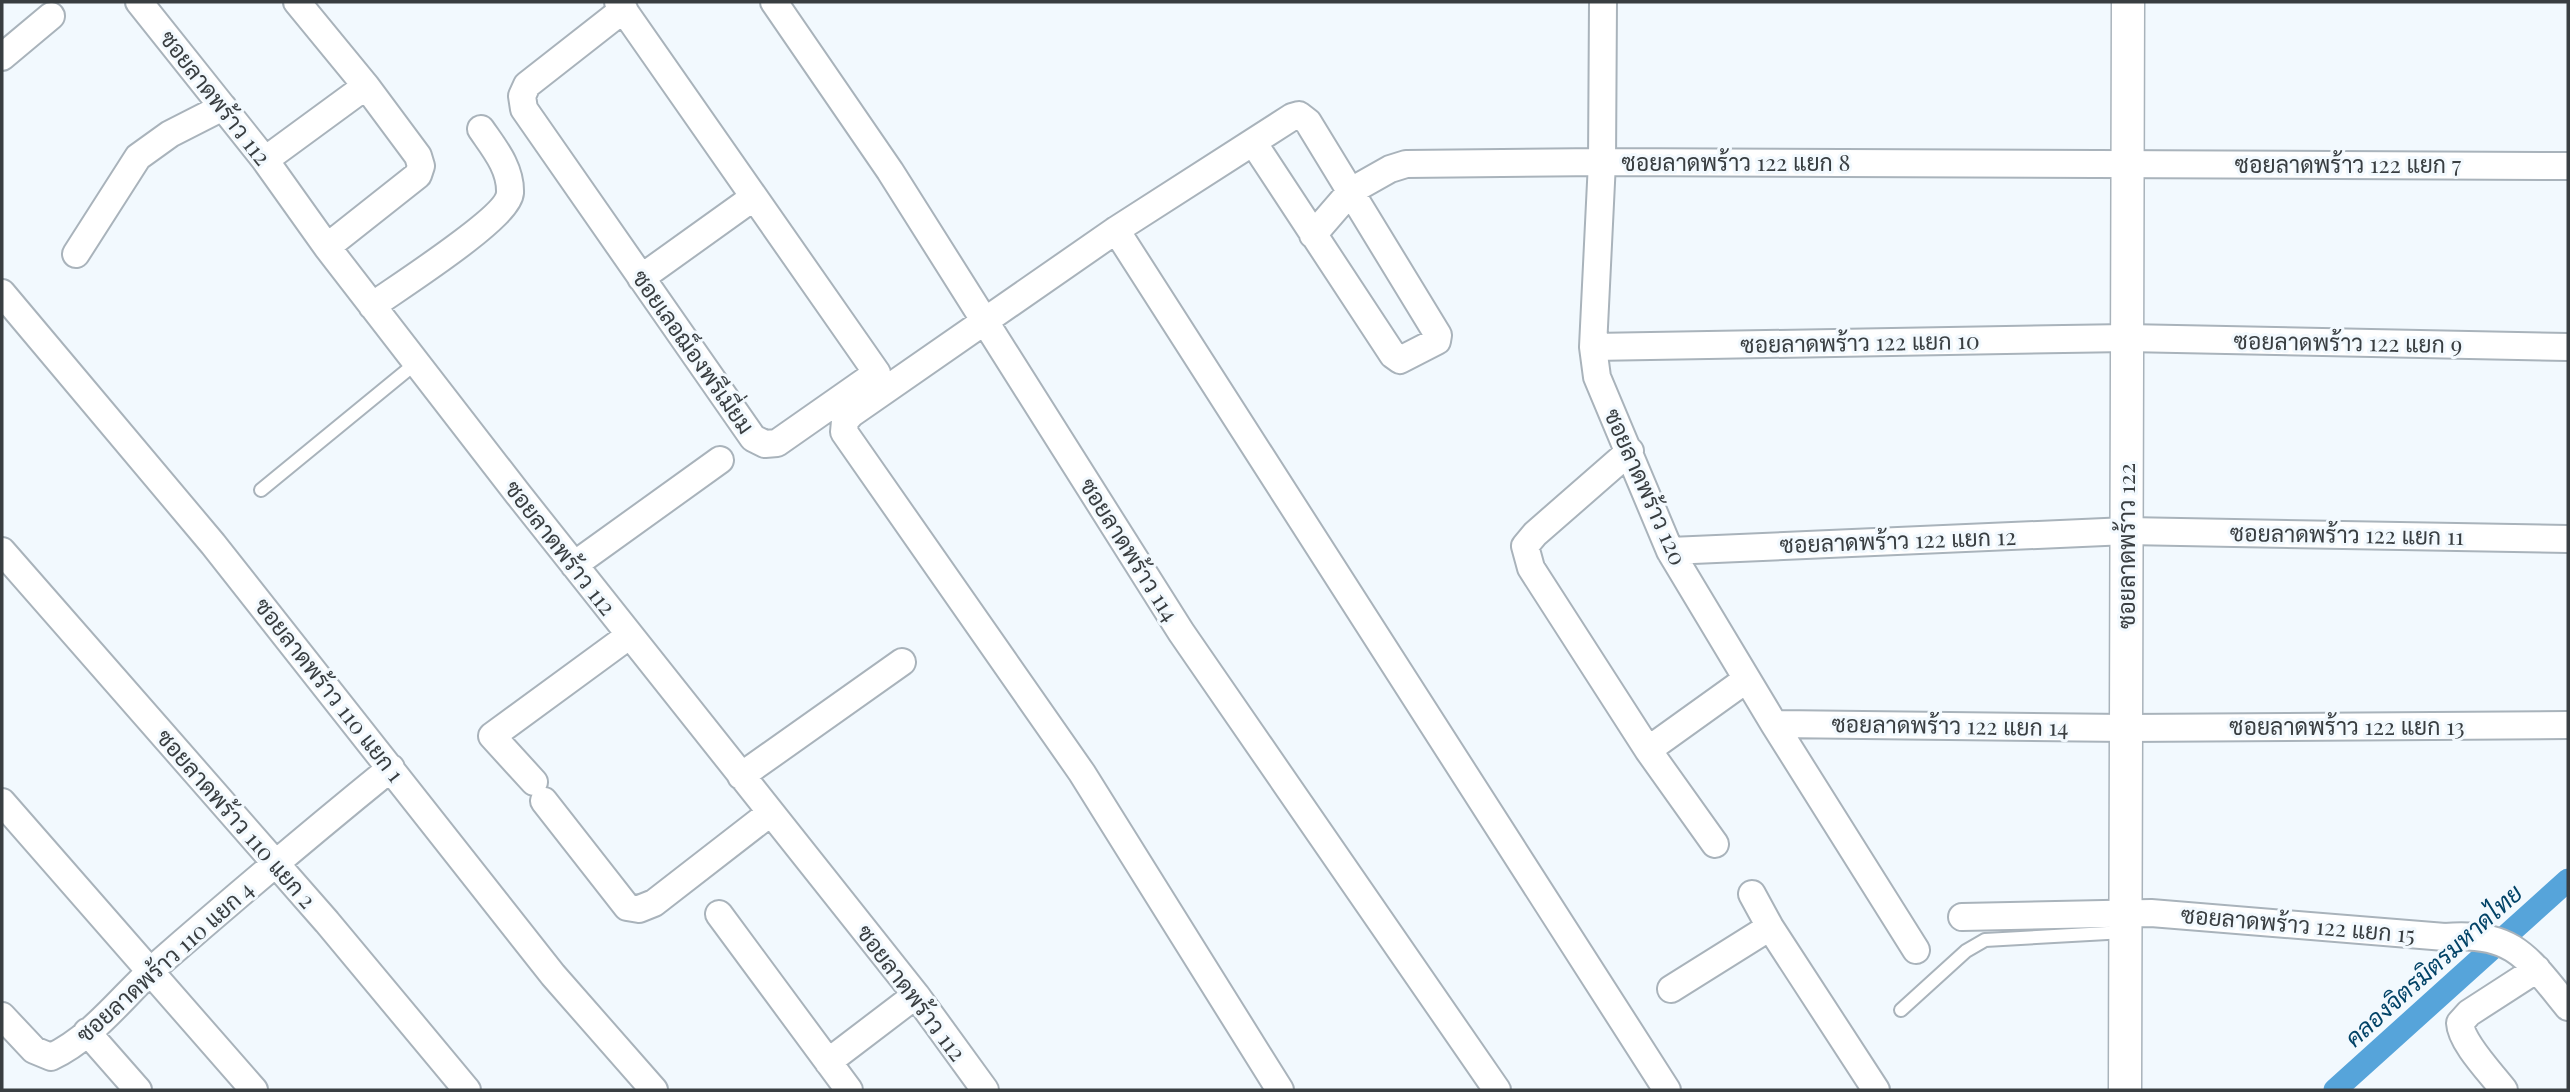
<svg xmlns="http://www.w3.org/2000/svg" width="2570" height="1092" viewBox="0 0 2570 1092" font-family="'Playfair Display',Sarabun,serif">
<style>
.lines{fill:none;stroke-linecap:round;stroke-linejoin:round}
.canal{stroke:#56a4da;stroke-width:23}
.service-casing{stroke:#a9b3bb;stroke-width:16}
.minor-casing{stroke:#a9b3bb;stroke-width:30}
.tertiary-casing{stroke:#a9b3bb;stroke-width:35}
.service{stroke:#fff;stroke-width:12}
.minor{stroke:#fff;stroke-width:26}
.tertiary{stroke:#fff;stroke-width:32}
.labels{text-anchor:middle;stroke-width:6;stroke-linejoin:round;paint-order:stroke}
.street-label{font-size:23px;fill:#393e41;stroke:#f2f9fe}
.water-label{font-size:24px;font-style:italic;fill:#024367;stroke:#f2f9fe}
</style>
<rect width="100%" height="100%" fill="#f2f9fe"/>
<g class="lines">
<!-- canal -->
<path class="canal" d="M2335 1090 2568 880"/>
<defs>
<path id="service" d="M261 490 416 363
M1901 1010 1966 951 1985 940 2125 932"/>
<path id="minor" d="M139 2 265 160 327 247 518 494 916 995 985 1090
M297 2 366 86 418 156 421 166 418 175 327 247
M618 2 877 373 777 443 765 444 753 438 524 109 522 96 527 85 624 9
M774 2 890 171 1181 632 1497 1090
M1603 2 1602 162 1593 347 1597 377 1670 551 1774 724 1916 950
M2 57 51 16
M1253 142 1393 355 1400 360 1437 341 1438 335 1308 122 1299 115 1292 117 1116 230 851 414 845 421 844 432 1082 773 1280 1090
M265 160 366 86
M1116 230 1667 1090
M1313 235 1351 191 1390 169 1406 164 1602 162 2568 166
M76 254 138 157 170 134 223 107
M641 278 754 197
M2 293 213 544 553 975 654 1090
M372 306C397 288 508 218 510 193 511 168 494 148 481 129
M1593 347 2127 338 2568 347
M1630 451 1535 534 1525 546 1531 568 1648 750 1715 844
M2 551 327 922 467 1090
M1670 551 2127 531 2568 539
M574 565 720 460
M1774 724 2126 728 2568 725
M1648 750 1747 679
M741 776 902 662
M534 782 492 736 630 635
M544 801 627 907 639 909 654 903 770 813
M2 802 254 1090
M1752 894 1770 927 1876 1090
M719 914 849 1090
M1962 917 2151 913 2445 937C2513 931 2528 958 2568 1007
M1671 989 1770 927
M2 1016 34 1050 51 1057C92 1038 122 997 155 967 233 899 311 833 391 768
M87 1032 138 1090
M828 1062 916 995
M2504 1090C2492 1074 2461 1043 2460 1023L2469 1013 2537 969"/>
<path id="tertiary" d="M2125 1090 2128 2"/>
</defs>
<!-- service casing -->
<use href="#service" class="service-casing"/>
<!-- minor casing -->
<use href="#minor" class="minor-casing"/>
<!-- tertiary casing -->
<use href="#tertiary" class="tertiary-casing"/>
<!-- service -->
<use href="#service" class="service"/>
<!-- minor -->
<use href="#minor" class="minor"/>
<!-- tertiary -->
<use href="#tertiary" class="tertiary"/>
</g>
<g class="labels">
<!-- street labels -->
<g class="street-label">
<text transform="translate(215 98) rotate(52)" y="8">ซอยลาดพร้าว 112</text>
<text x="1736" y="171">ซอยลาดพร้าว 122 แยก 8</text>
<text x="2348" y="173">ซอยลาดพร้าว 122 แยก 7</text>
<text transform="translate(1860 343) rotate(-1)" y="8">ซอยลาดพร้าว 122 แยก 10</text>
<text transform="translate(2348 343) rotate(1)" y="8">ซอยลาดพร้าว 122 แยก 9</text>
<text transform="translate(693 352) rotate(55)" y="8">ซอยเลอฌ็องพรีเมี่ยม</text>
<text transform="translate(1645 487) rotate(66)" y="8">ซอยลาดพร้าว 120</text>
<text transform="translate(2347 535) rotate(1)" y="8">ซอยลาดพร้าว 122 แยก 11</text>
<text transform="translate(1898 541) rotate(-2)" y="8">ซอยลาดพร้าว 122 แยก 12</text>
<text transform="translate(2127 546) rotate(-90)" y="8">ซอยลาดพร้าว 122</text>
<text transform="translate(560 548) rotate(52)" y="8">ซอยลาดพร้าว 112</text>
<text transform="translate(1129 550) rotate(58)" y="8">ซอยลาดพร้าว 114</text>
<text transform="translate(329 690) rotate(52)" y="8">ซอยลาดพร้าว 110 แยก 1</text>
<text transform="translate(1950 726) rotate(1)" y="8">ซอยลาดพร้าว 122 แยก 14</text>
<text x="2347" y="735">ซอยลาดพร้าว 122 แยก 13</text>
<text transform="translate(236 819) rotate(49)" y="8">ซอยลาดพร้าว 110 แยก 2</text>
<text transform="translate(2298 925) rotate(5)" y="8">ซอยลาดพร้าว 122 แยก 15</text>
<text transform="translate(165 962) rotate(-42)" y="8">ซอยลาดพร้าว 110 แยก 4</text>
<text transform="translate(911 993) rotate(53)" y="8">ซอยลาดพร้าว 112</text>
</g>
<!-- water labels -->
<g class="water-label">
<text transform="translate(2434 966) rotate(-42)" y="8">คลองจิตรมิตรมหาดไทย</text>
</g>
</g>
<!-- border -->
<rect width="2570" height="1092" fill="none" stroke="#393e41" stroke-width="7"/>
</svg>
